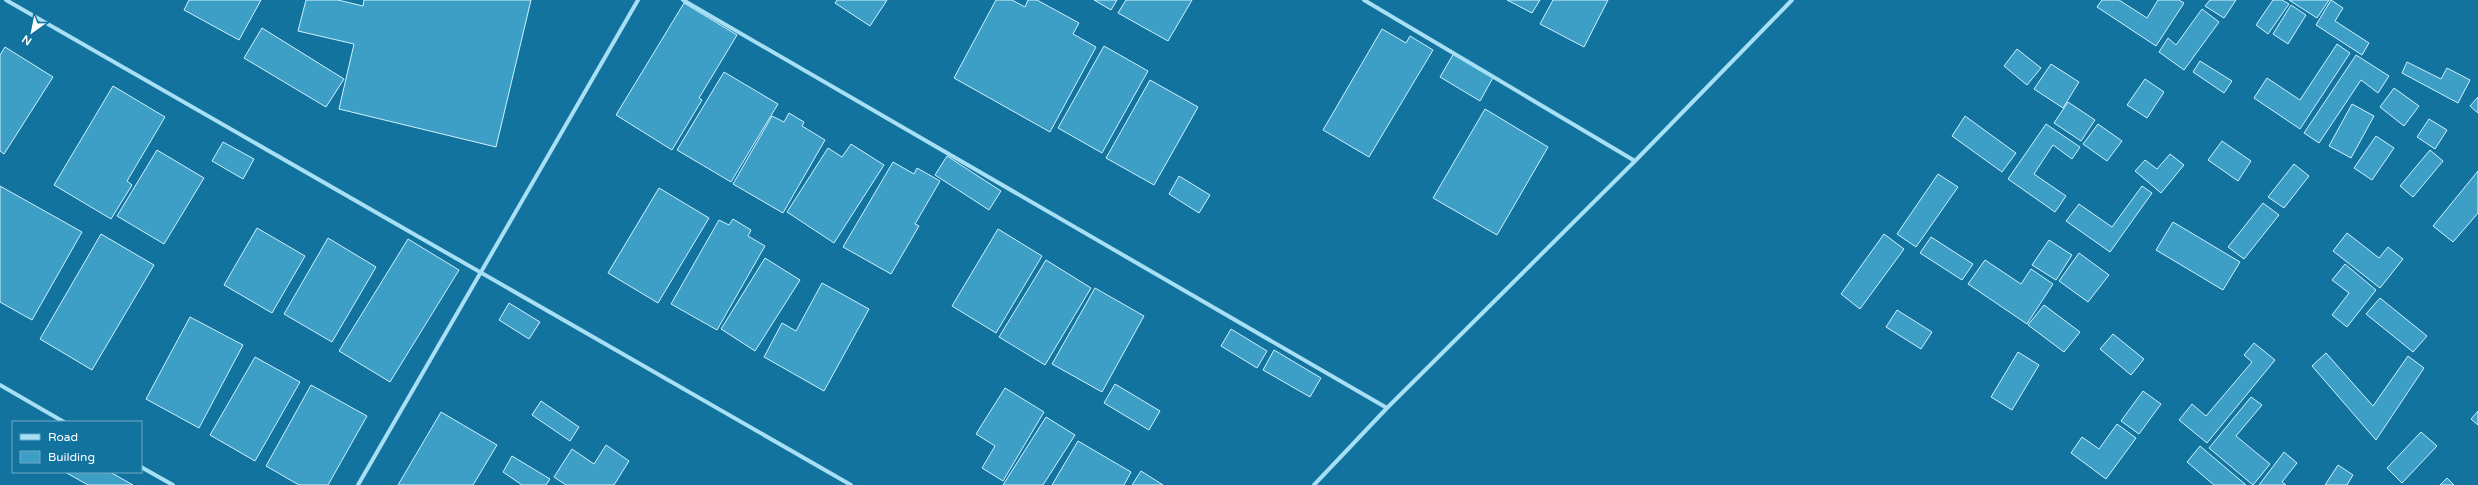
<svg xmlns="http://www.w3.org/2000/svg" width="2478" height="485" viewBox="0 0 2478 485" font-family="'Varela Round',sans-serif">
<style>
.building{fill:#3e9fc6;stroke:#cff1fe}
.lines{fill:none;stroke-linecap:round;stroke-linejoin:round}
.minor{stroke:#a7dff5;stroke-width:4}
</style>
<rect width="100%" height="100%" fill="#11739e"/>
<!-- building -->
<path class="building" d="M189 0H261L239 40 184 10Z
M306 0H338L363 6 364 0H531L496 147 339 109 354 44 298 31Z
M837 0H887L870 26 835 3Z
M996 0H1012L1025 7 1028 0H1037L1079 23 1073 34 1096 47 1050 132 954 78Z
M1094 0H1117L1111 10Z
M1126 0H1192L1168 41 1118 13Z
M1507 0H1540L1532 13Z
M1553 0H1608L1584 47 1540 24Z
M2102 0H2119L2147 18 2158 0H2179L2184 3 2156 46 2097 7Z
M2210 0H2236L2224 18 2205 6Z
M2273 0H2282L2289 4 2268 34 2256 25Z
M2289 0H2329L2317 18Z
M2331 0 2343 8 2335 21 2369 43 2362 55 2316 25Z
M684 3 737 35 699 98 702 100 672 150 616 115Z
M2291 5 2306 15 2288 44 2273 34Z
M2202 9 2219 22 2184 70 2159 52 2168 38 2176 45Z
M262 28 344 79 326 107 244 58Z
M1382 29 1406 43 1410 36 1433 50 1369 157 1323 130Z
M2337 44 2350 53 2300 129 2254 98 2267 78 2300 100Z
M1104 46 1148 71 1102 153 1058 128Z
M5 47 53 77 4 154 0 151V55Z
M2017 49 2041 68 2027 85 2004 66Z
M1454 53 1494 76 1480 101 1440 77Z
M2356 55 2389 76 2378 93 2361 80 2319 143 2304 133Z
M2200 61 2232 81 2224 93 2193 72Z
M2407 62 2441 79 2447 68 2470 80 2458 103 2402 73Z
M2051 64 2079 82 2063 108 2034 89Z
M724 72 778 104 731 182 677 150Z
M2145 79 2164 92 2147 118 2127 105Z
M1150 80 1198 107 1154 185 1106 158Z
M113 86 165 117 127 181 132 185 111 219 54 185Z
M2394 88 2419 106 2404 126 2380 107Z
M2478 97V113L2470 106Z
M2068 102 2095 120 2081 141 2054 123Z
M2352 104 2374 116 2351 158 2329 146Z
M1485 109 1548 147 1497 235 1433 198Z
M789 113 804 122 802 126 825 140 783 213 733 184 772 116 784 122Z
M1965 116 2016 153 2002 172 1952 136Z
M2429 119 2447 130 2435 149 2417 137Z
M2046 124 2080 147 2072 159 2053 145 2034 174 2066 196 2055 212 2008 179Z
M2098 124 2122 141 2107 161 2083 144Z
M2376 136 2394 148 2372 180 2354 168Z
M2222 141 2251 161 2238 181 2208 160Z
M223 142 254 159 243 179 212 161Z
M851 144 884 165 834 243 787 212 828 148 842 157Z
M157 150 204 178 164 244 117 216Z
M2430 150 2443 161 2413 197 2400 186Z
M2170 154 2184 165 2161 193 2135 171 2145 160 2157 169Z
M947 156 1001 191 989 210 935 175Z
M893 162 914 174 917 168 940 181 915 224 919 226 891 274 843 247Z
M2294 164 2309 176 2284 208 2268 197Z
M2478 171V213L2453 242 2433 226Z
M1938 174 1958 187 1916 247 1897 234Z
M1179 176 1210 195 1199 213 1169 194Z
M0 186 82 232 32 320 0 302Z
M2142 186 2152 193 2110 252 2066 221 2079 204 2112 227Z
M659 188 709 218 658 303 608 273Z
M2263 203 2279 215 2244 259 2228 247Z
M733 219 751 230 748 236 765 246 717 330 671 304 719 220 729 225Z
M2173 222 2240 262 2223 290 2156 250Z
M257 228 305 256 272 313 224 285Z
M998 229 1042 256 996 333 952 306Z
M2347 233 2379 258 2388 247 2403 259 2380 288 2333 251Z
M101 234 154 265 92 370 40 339Z
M1884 234 1904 249 1860 309 1841 294Z
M1931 237 1973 264 1962 280 1920 253Z
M328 238 376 267 332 342 284 314Z
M408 239 459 270 390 382 339 351Z
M2049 240 2072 255 2056 280 2032 265Z
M2079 253 2109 275 2088 302 2059 281Z
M765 258 800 280 755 351 721 329Z
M1046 260 1091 288 1045 365 999 337Z
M1985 260 2021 284 2031 269 2053 284 2027 324 1968 284Z
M2345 264 2376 290 2347 327 2332 315 2349 293 2332 280Z
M822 283 869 309 824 391 764 357 782 323 796 331Z
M1095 288 1144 316 1102 392 1052 364Z
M2380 298 2427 336 2413 352 2366 314Z
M509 303 540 322 529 339 499 320Z
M2044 305 2080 332 2064 352 2028 325Z
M1897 310 1932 332 1921 349 1886 327Z
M190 317 243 345 199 428 146 399Z
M1231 329 1267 351 1257 368 1221 346Z
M2113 334 2144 359 2131 375 2100 349Z
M2254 343 2275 360 2207 443 2179 420 2192 404 2206 416 2252 362 2244 355Z
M1274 350 1321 378 1310 397 1263 370Z
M2018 352 2039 365 2012 410 1991 397Z
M2326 353 2373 406 2408 356 2424 368 2376 440 2312 366Z
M255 357 300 382 255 461 210 435Z
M1115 384 1160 411 1149 430 1104 403Z
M311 385 367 416 328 485H299L266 466Z
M1005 388 1044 412 1003 481 982 468 995 446 976 434Z
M2143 391 2161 404 2139 434 2121 421Z
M2251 397 2262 405 2236 436 2270 464 2253 485 2209 448Z
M541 401 579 427 570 441 532 415Z
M2478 411V425L2471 419Z
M441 412 497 445 473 485H398Z
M1046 417 1075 435 1043 485H1003Z
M2117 424 2136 438 2106 479 2071 453 2082 437 2099 449Z
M2421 432 2437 446 2402 483 2387 468Z
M1078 441 1131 472 1124 485H1052Z
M606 445 629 461 614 485H566L554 477 572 449 594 464Z
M2200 446 2246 485H2214L2187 462Z
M2284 452 2297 463 2282 482 2286 485H2259Z
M512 456 550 479 546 485H522L503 472Z
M2338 465 2353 475 2347 485H2325Z
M1141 471 1163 485H1132Z
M65 472H110L133 485H88Z
M2447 478 2454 485H2440Z"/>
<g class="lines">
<!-- minor -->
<path class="minor" d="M6 0 851 485
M683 0 1387 408
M1364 0 1635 161
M0 385 64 422
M141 467 173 485
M358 485 638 0
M1314 485 1387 408 1635 161 1792 0"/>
</g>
<!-- legend -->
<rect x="12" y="421" width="130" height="52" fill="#11739e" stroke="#70abc5"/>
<rect x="20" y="434" width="20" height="6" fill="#a7dff5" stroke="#70abc5"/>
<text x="48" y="441" font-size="12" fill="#ffffff">Road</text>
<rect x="20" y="451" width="20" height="12" fill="#3e9fc6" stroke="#70abc5"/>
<text x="48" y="461" font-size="12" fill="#ffffff">Building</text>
<!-- north arrow -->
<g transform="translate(32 32) rotate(213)" stroke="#11739e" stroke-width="3" paint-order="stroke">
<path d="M0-3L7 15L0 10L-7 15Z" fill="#ffffff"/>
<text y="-6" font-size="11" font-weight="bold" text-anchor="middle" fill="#ffffff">N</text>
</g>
</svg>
